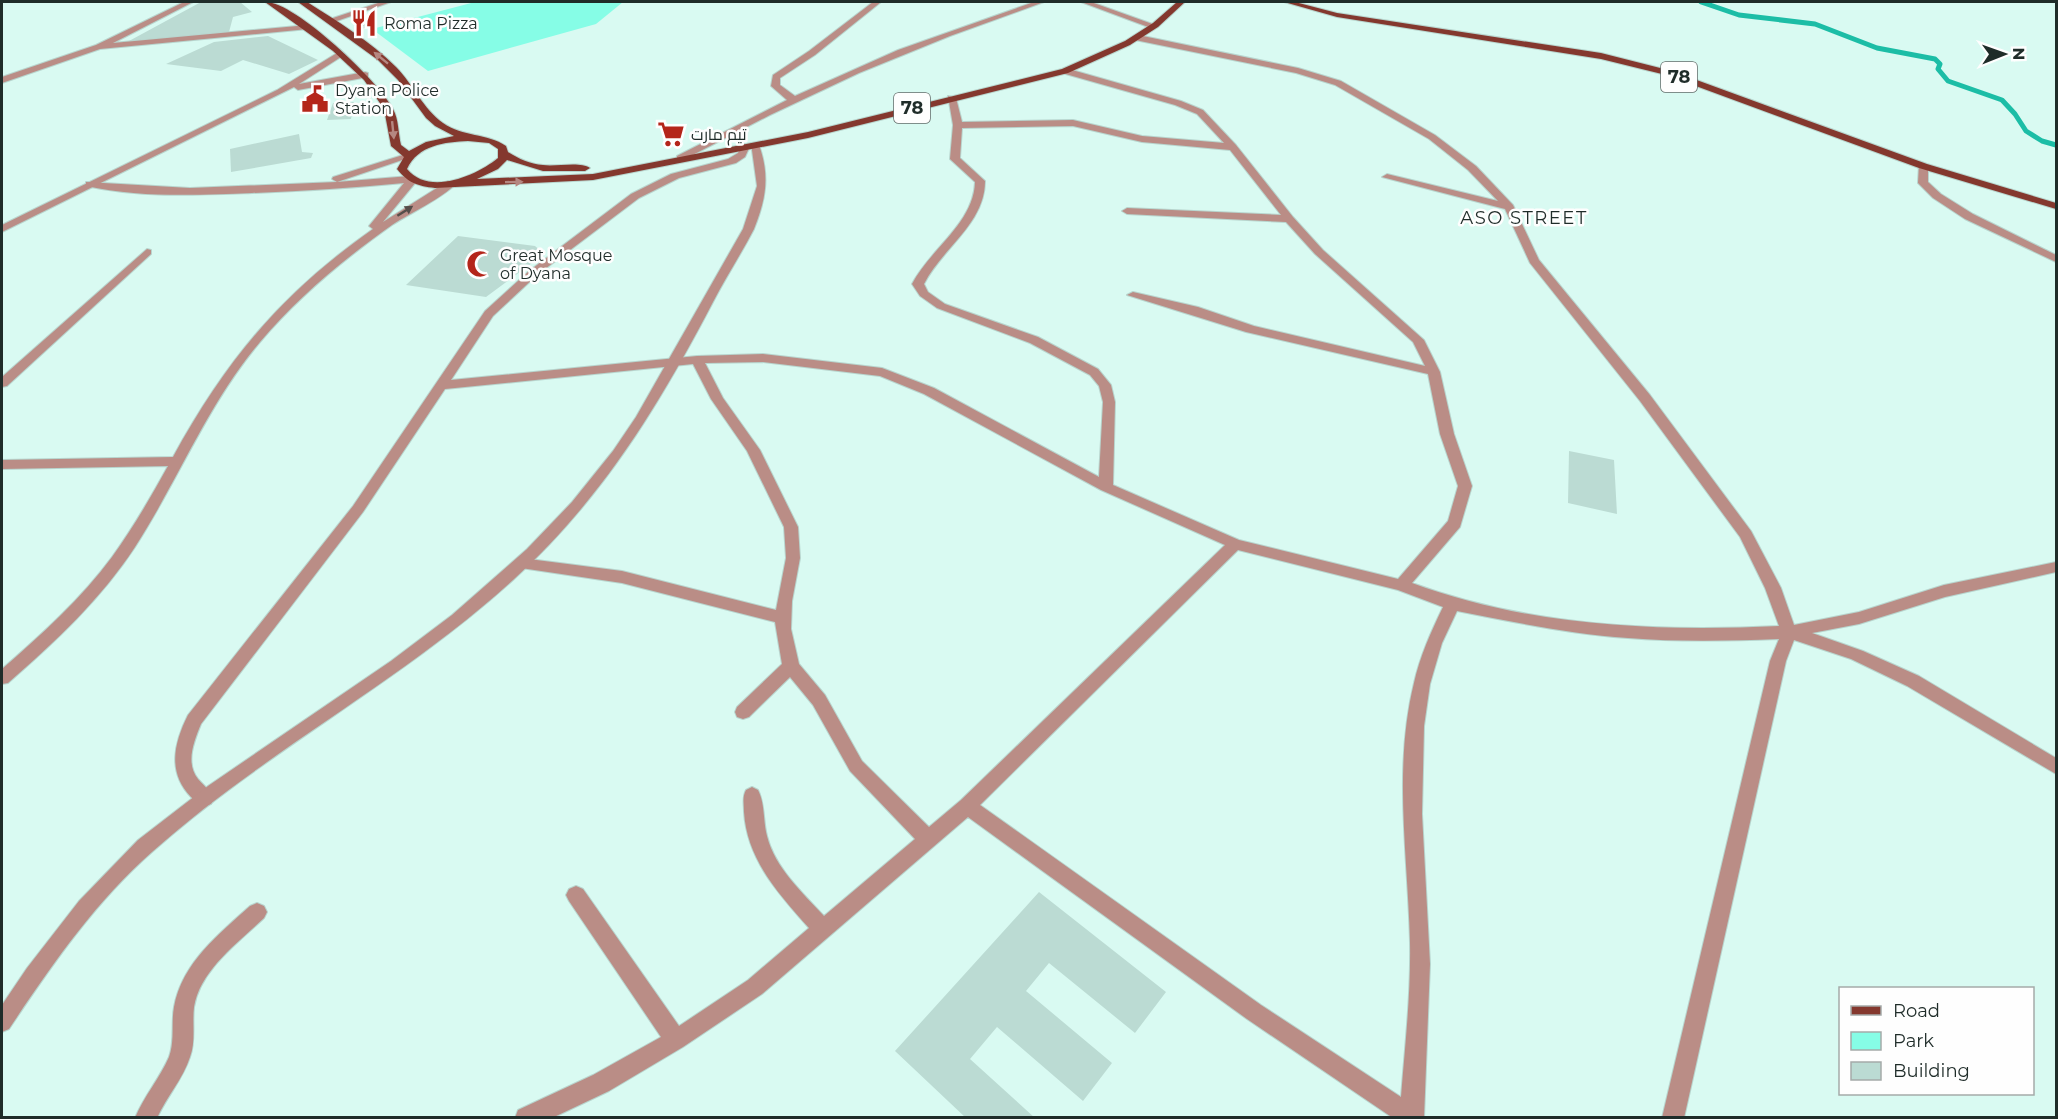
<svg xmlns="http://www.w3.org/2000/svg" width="2058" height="1119" viewBox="0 0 2058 1119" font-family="Montserrat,Cairo,sans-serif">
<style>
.green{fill:#86fde6}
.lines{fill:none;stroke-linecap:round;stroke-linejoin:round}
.stream{stroke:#1cbda6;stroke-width:5}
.building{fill:#bbdbd3}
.minor-casing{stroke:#b8d5ce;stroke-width:2}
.tertiary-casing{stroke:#b8d5ce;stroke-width:2}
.primary-casing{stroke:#b8d5ce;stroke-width:2}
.minor{fill:#ba8d86;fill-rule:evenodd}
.tertiary{fill:#ba8d86;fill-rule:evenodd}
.primary{fill:#84382e;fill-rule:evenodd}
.oneway{fill:#b58781}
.oneway2{fill:#554e4a}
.labels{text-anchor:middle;stroke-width:5;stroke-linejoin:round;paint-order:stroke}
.far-poi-label{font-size:16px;fill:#1f2c29;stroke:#fefefe;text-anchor:start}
.shield{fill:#fefefe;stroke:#626b69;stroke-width:1.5}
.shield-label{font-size:18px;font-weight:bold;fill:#1f2c29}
.far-neighbourhood-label{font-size:18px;letter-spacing:1.5px;fill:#1f2c29;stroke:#fefefe}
</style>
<rect width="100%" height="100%" fill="#d9faf2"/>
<!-- green -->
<path class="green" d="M475 2H623L596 24 428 71 372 29Z"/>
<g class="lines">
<!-- stream -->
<path class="stream" d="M1701 2 1739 15 1815 24 1877 48 1935 59 1940 64 1938 69 1948 81 2002 100 2015 114 2026 131 2042 141 2056 145"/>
</g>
<!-- building -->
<path class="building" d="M201 2H240L252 12 233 17 229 32 129 41Z
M366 16 376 25 361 29 351 20Z
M268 36 318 60 289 74 243 60 221 71 166 64 214 42Z
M354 102 351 119 327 120 333 103Z
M299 134 302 152 313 153 311 158 231 172 230 149Z
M458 236 535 246 544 254 486 297 406 285Z
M1569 451 1614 460 1617 514 1568 503Z
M1039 892 1166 992 1135 1033 1049 963 1026 991 1112 1063 1083 1101 997 1027 970 1059 1035 1118H966L895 1051Z"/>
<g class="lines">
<defs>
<path id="minor" d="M184 2H193L113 43 308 25 312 27 308 29 100 49 2 83V77L96 45Z
M381 2H391L334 22 327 20Z
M873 2H881L815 55 780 78V85L795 96 898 50 1034 2H1044L950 36 859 73 770 115 683 160H677V156L787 100 771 86 773 75 809 51Z
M1081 2H1091L1158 26 1151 28Z
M1138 35 1298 68 1341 81 1435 135 1476 166 1513 205 1539 260 1650 395 1751 531 1781 588 1794 625 1859 612 1944 585 2056 562V572L1945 597 1859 624 1812 633 1863 651 1919 676 2056 758V774L1907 686 1851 659 1794 640 1786 661 1684 1118H1662L1770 661 1779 639C1728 641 1678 642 1628 638 1570 634 1513 622 1457 611L1442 643 1430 684 1424 726 1422 814 1430 964 1424 1118H1393L1247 1019 968 817 762 994 683 1047 609 1091 552 1118H515L518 1110 593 1075 661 1037 569 901 566 895 569 889 576 886 583 889 679 1026 748 980 809 928C779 894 747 860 744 812 744 804 742 797 746 790L752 787 758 790C765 803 763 821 767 836 775 868 802 892 824 916L915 839 850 771 813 705 790 677 749 717 743 719 737 717 735 712 737 707 782 664 775 622 622 583 521 568 513 563 521 558 622 571 776 610 786 558 784 527 747 451 711 399 693 364 445 389 363 512 201 724C194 741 185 763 198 779 204 786 210 790 214 798L211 804C202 807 198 803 191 797 167 772 174 743 188 715L353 506 485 311 529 271 631 194 671 174 728 159 738 153 742 144 750 146 745 157 736 163 679 178 639 198 537 275 493 316 451 380 697 356 763 354 882 368 934 388 1099 477 1103 402 1099 386 1090 375 1030 343 937 308 920 296 912 284C930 249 974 223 975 182L950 159 953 125 948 96 956 98 962 122 1073 120 1142 136 1224 143 1197 114 1175 105 1062 73 1061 71 1065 68 1181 101 1203 110 1236 145 1293 217 1323 250 1424 340 1440 372 1454 434 1472 486 1460 527 1412 583C1528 626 1656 632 1779 626L1765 588 1740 537 1640 401 1530 263 1505 209 1382 177 1387 174 1498 201 1468 170 1429 139 1335 85 1296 73 1135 40V36ZM1073 126 1142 142 1230 150 1281 215 1127 208 1122 211 1127 214 1286 222 1315 254 1413 342 1425 366 1254 326 1198 307 1133 292 1127 295 1246 332 1428 374 1440 434 1458 486 1448 521 1398 579 1239 540 1113 485 1115 402 1111 385 1098 369 1038 337 945 304 928 292 924 284C942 248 985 224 985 181L960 158 962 128ZM763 362 880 376 924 394 1101 490 1225 545 961 800 929 827 862 761 825 695 799 664 791 629 792 601 800 558 798 527 760 450 723 398 705 363ZM1238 550 1398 590 1443 607C1431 632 1420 656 1414 683 1393 768 1408 857 1410 942 1411 994 1405 1046 1401 1097L1261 1005 980 805Z
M406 154 414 156 337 182 410 176 416 178V182L383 222 448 181 457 183C441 199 412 212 392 225 344 259 298 297 260 342 207 405 179 479 135 547 101 599 55 642 8 683L2 684V669C41 635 81 599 112 557 133 528 151 497 168 466L2 469V460L173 457C226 360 282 293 373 229L369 226 404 183C354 188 303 191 252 193 198 195 140 198 86 186V182L190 188 337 182 332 179 333 177Z
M1919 164 1928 166V182L1941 194 1973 214 2056 255V262L1965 219 1933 198 1918 183Z
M147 249 151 250V254L7 386 2 387V377Z
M257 903 264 906 267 912 264 918C238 943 200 970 194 1007 192 1024 196 1041 190 1057 183 1079 167 1096 157 1118H135C144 1096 160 1078 169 1057 175 1041 171 1023 174 1007 182 963 219 934 250 906Z"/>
<path id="tertiary" d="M337 53 344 55 299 84 365 72 368 73V77L298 90 294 87 2 232V225L277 90Z
M751 143 759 145C770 176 766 199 754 229 741 254 726 277 713 302 658 407 602 499 513 580 401 682 265 751 152 852 95 902 51 966 9 1029L2 1032V1005L27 968 79 901 138 840 208 786 391 661 452 615 527 549 572 502 613 451 636 417 743 229 757 186Z"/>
<path id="primary" d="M265 2C293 0 380 82 393 109 399 120 398 133 401 145L409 151 426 142 454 136 435 126 426 118 398 80 378 60 298 2H307C337 21 370 41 396 67 413 84 423 109 443 123 463 137 487 133 506 146L508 152C519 159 530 164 543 165 556 167 580 161 590 168L585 171H543L507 160 498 169 477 179 593 174 808 132 1062 69 1125 41 1153 23 1177 2H1185L1158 27 1130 45 1068 73 808 138 593 180 435 188C418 186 408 183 397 169L404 157 391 146 384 109 364 80 333 51ZM468 141 489 143 498 149V158C476 176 429 196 407 169 418 145 445 142 468 141Z
M1284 2H1295L1337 13 1601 53 1672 71 1927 164 2056 203V209L1919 168 1666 75 1601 59 1337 17Z"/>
</defs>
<!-- minor casing -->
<use href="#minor" class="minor-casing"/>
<!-- tertiary casing -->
<use href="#tertiary" class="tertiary-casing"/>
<!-- primary casing -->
<use href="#primary" class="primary-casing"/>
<!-- minor -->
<use href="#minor" class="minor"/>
<!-- tertiary -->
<use href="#tertiary" class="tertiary"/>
<!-- primary -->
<use href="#primary" class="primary"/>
</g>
<!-- one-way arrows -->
<defs><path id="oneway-solid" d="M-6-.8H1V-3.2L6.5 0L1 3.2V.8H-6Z" transform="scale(1.5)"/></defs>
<g class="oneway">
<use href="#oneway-solid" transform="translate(381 58) rotate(-141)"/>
<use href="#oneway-solid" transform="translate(393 130) rotate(84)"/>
<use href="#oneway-solid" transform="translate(514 182) rotate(-1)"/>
</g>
<use class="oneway2" href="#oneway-solid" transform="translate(405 211) rotate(-32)"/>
<!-- icons -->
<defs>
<symbol id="restaurant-bare" viewBox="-9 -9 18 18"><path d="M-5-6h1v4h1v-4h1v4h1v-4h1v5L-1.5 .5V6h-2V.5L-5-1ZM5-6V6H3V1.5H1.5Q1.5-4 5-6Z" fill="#b4251a" stroke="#fefefe" stroke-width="2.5" paint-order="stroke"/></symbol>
<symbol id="civic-bare" viewBox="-9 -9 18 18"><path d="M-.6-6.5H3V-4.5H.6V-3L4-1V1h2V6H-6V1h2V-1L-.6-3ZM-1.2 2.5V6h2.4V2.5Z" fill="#b4251a" stroke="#fefefe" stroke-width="2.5" paint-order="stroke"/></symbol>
<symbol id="supermarket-bare" viewBox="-9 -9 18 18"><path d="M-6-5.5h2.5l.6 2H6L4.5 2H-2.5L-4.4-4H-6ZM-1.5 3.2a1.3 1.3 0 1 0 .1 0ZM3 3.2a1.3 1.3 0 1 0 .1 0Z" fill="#b4251a" stroke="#fefefe" stroke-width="2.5" paint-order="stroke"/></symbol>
<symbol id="mosque-bare" viewBox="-9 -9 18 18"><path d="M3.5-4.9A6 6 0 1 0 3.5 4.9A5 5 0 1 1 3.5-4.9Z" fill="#b4251a" stroke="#fefefe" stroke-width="2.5" paint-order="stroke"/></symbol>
</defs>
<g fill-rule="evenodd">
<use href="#restaurant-bare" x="345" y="4" width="38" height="38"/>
<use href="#civic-bare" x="296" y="80" width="38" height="38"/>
<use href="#supermarket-bare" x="652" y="115" width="38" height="38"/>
<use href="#mosque-bare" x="461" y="245" width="38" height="38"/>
</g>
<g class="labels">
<!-- far-poi labels -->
<g class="far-poi-label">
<text x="384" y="29">Roma Pizza</text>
<text x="335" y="96">Dyana Police<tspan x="335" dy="18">Station</tspan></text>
<text x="691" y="140">تیم مارت</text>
<text x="500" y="261">Great Mosque<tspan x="500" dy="18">of Dyana</tspan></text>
</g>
<!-- shield labels -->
<g class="shield">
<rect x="1661" y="62" width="36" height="30" rx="4.5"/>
<rect x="894" y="93" width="36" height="30" rx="4.5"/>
</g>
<g class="shield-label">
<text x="1679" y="83">78</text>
<text x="912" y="114">78</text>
</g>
<!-- far-neighbourhood labels -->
<g class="far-neighbourhood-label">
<text x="1524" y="224">ASO STREET</text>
</g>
</g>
<!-- border -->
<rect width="2058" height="1119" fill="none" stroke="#1f2c29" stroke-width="6"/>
<!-- legend -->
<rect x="1839" y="987" width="195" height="108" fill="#fefefe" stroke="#a5aaa9" stroke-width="1.5"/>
<rect x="1851" y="1006" width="30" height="9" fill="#84382e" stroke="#a5aaa9" stroke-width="1.5"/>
<text x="1893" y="1017" font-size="18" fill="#1f2c29">Road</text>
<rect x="1851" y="1032" width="30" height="18" fill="#86fde6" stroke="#a5aaa9" stroke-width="1.5"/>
<text x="1893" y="1047" font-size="18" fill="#1f2c29">Park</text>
<rect x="1851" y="1062" width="30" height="18" fill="#bbdbd3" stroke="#a5aaa9" stroke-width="1.5"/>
<text x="1893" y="1077" font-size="18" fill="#1f2c29">Building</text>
<!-- north arrow -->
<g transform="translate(2004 54) rotate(89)" stroke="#fefefe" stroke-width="4.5" paint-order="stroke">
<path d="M0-4.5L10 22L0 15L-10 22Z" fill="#1f2c29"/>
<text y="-9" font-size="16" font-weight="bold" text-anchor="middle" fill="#1f2c29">N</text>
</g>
</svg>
